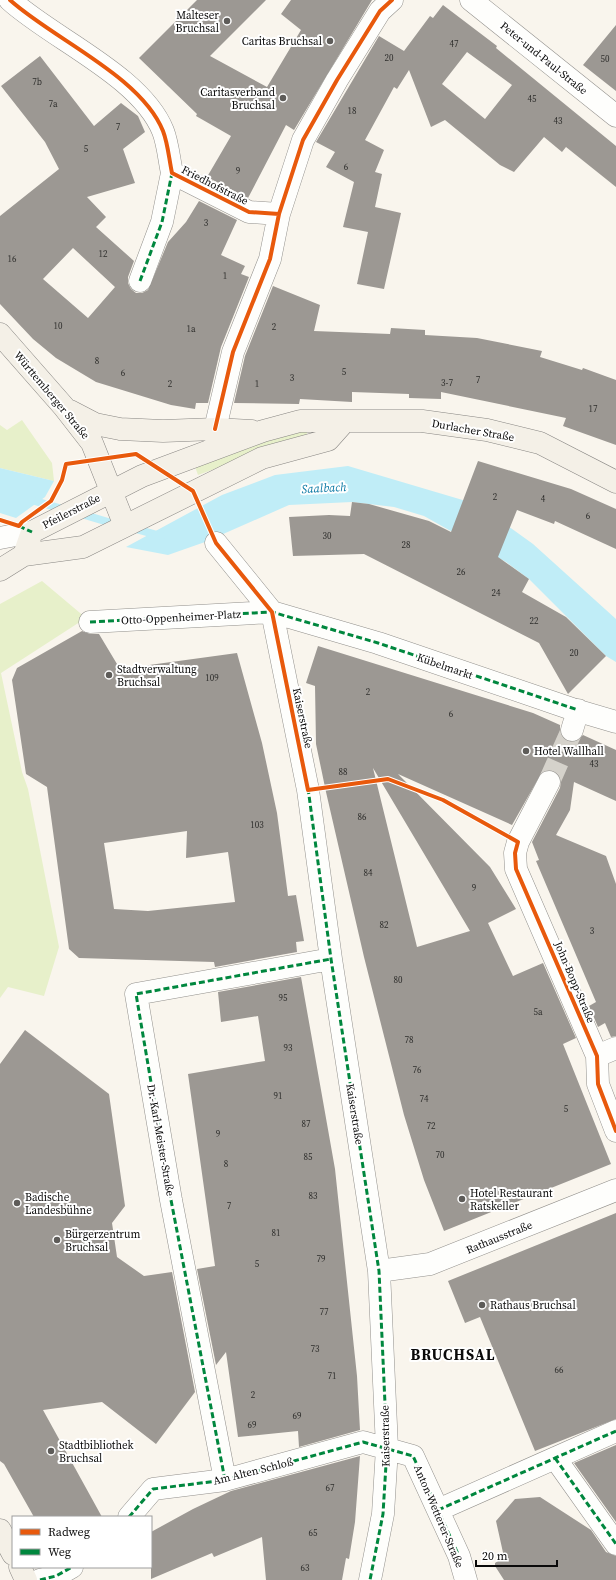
<svg xmlns="http://www.w3.org/2000/svg" width="616" height="1580" viewBox="0 0 616 1580" font-family="'Source Serif 4',serif">
<style>
.green{fill:#e7f0ca}
.water{fill:#c0edf7}
.lines{fill:none;stroke-linecap:round;stroke-linejoin:round}
.stream{stroke:#c0edf7;stroke-width:8}
.building{fill:#9c9893;fill-rule:evenodd}
.street-tunnel{stroke:#d5d2cb;stroke-width:22;stroke-dasharray:22 11;stroke-linecap:butt}
.street-casing{stroke:#92908c;stroke-width:23}
.secondary-casing{stroke:#888683;stroke-width:23}
.street{stroke:#fefefc;stroke-width:22}
.secondary{stroke:#f4f0e7;stroke-width:22}
.quiet{stroke:#00873e;stroke-width:3;stroke-dasharray:6 3;stroke-linecap:butt}
.cycleway-casing{stroke:#fff;stroke-width:6}
.cycleway{stroke:#e8590c;stroke-width:4}
.poi-dot{fill:#5e5c59;stroke:#fff;stroke-width:1.5}
.labels{text-anchor:middle;stroke-width:4;stroke-linejoin:round;paint-order:stroke}
.number-label{font-size:9px;fill:#2e2e2c}
.poi-label{font-size:11px;fill:#0a0a0a;stroke:#fff;text-anchor:start}
.street-label{font-size:11px;fill:#0a0a0a;stroke:#fff}
.water-label{font-size:12px;font-style:italic;fill:#0b79a4;stroke:#fff}
.district-label{font-size:15px;font-weight:bold;letter-spacing:1px;fill:#0a0a0a;stroke:#fff}
</style>
<rect width="100%" height="100%" fill="#f9f5ed"/>
<!-- green -->
<path class="green" d="M22 420 52 463 54 481 0 468V425L7 430Z
M307 429V435L198 475 194 464 241 447Z
M42 581 86 618 1 673 22 772 28 789 59 947 44 996 8 987 0 998V604Z"/>
<!-- water -->
<path class="water" d="M348 466 466 501 508 526 533 544 616 619V662L606 656 529 579 506 562 424 516 394 507 352 502 289 505 205 542 168 555 126 547 222 495 275 475Z
M0 468 54 481 45 497 16 518 0 513Z"/>
<g class="lines">
<!-- stream -->
<path class="stream" d="M28 499 66 510
M78 513 118 525
M132 528 161 536"/>
</g>
<!-- building -->
<path class="building" d="M197 0H266L210 56 267 87 301 30 281 14 291 0H372L294 130 286 125 248 198 207 177 231 136 196 116 197 114 139 58Z
M443 5 497 46 496 48 616 146V187L566 147 562 152 544 137 514 172 500 165 445 120 431 127 409 70 397 89 394 87 365 140 384 150 375 172 382 174 375 207 401 213 384 289 357 284 368 232 343 227 354 182 326 167 335 152 316 142 379 36 404 51 430 16 433 18ZM467 52 512 85 485 119 442 84Z
M616 25V91L583 65Z
M40 56 94 126 121 103 138 116 145 132 123 149 135 183 87 197 106 217 96 227 134 261 128 277V283L131 289 136 293H142L148 290 168 242 186 222 199 201 237 220 221 255 245 266 241 274 249 277 221 347 208 403H196L195 409 171 405 96 382 56 358 33 339 0 304V216L59 169 45 142 1 86ZM73 248 115 287 88 318 43 279Z
M273 286 320 305 314 331 390 334 391 328 425 330V335L477 338 542 351 540 357 582 370 583 368 616 380V445L563 426 566 418 441 392V399L409 398V394L352 392V402L300 399 299 404 234 403 245 356Z
M478 461 571 489 616 509V549L555 521 554 524 517 510 498 557 529 579 522 592 566 617 606 656 568 694 539 643 364 554 293 556 289 517 329 515 350 516 352 502 369 504 429 521 451 532Z
M82 631 90 634H99L120 669 237 653 262 743 277 813 288 896 296 895 304 941 296 942 297 952 215 967 214 962 79 958 69 949 47 787 26 774 12 680 17 668ZM187 831 186 858 228 852 235 902 148 911 114 909 104 843Z
M318 646 533 713 560 725V733L563 738 568 742H575L583 735 616 750V801L574 782 570 810 556 835 606 856 616 884V1036L611 1037 605 1023 598 1027 589 1006 596 1002 536 861 539 860 532 842 560 788 561 781 559 775 554 771 549 770 542 772 512 825 398 774 490 867 516 909 488 923 513 976 543 963 576 1038 563 1044 611 1164 444 1231 424 1180 404 1115 364 957 326 792 316 744 315 686 306 683ZM373 768 470 931 417 947Z
M301 977 335 1169 357 1376 360 1430 299 1447 298 1431 238 1437 226 1352 216 1365 197 1269 215 1266 188 1074 265 1061 258 1016 221 1022 218 992Z
M25 1030 109 1094 125 1206 112 1223 117 1257 144 1276 172 1272 195 1392 156 1444 102 1402 43 1410 102 1517H34L4 1464 0 1461V1064Z
M616 1213V1419L535 1451 480 1317 465 1323 448 1281Z
M616 1445V1522L574 1463Z
M360 1456 355 1522 349 1559 346 1558 342 1580H266L262 1537 214 1557 212 1553 151 1579V1532L193 1509 231 1491Z
M540 1497 591 1530 606 1552 616 1556V1580H504L495 1566V1563L504 1557 496 1521 515 1499Z"/>
<g class="lines">
<!-- street-tunnel -->
<path class="street-tunnel" d="M549 782 572 730"/>
<defs>
<path id="street" d="M10 0C53 39 141 76 163 131 168 144 169 159 172 173L249 212 279 214
M471 0 616 116
M140 281 162 222 172 173
M215 429 233 352 270 259 279 214 303 140 337 80 380 11 392 0
M0 538 32 532
M216 543 272 612 308 790 331 959 379 1271 387 1448 383 1514 370 1580
M90 622 272 612 378 643 572 709 616 722
M572 730 578 710
M549 782 518 842 515 853 516 869 597 1056 598 1084 616 1131
M597 1056 616 1048
M379 1271 430 1264 616 1190
M555 1458 616 1544
M225 1480 171 1200 136 994 331 959
M438 1510 616 1431
M129 1517 153 1489 225 1480 363 1442 413 1456 459 1556 466 1580
M40 1580 56 1576 72 1567"/>
<path id="secondary" d="M0 334 64 407 92 443 125 526
M70 411 95 424 120 429 163 431 215 429 252 431
M24 555 32 532 142 476 263 431 300 421H422L487 430 540 443 616 482
M0 570 24 555 83 547 262 458 328 440 344 422
M0 1530 13 1554
M20 1567 26 1580"/>
</defs>
<!-- street casing -->
<use href="#street" class="street-casing"/>
<!-- secondary casing -->
<use href="#secondary" class="secondary-casing"/>
<!-- street -->
<use href="#street" class="street"/>
<!-- secondary -->
<use href="#secondary" class="secondary"/>
<!-- quiet -->
<path class="quiet" d="M140 281 162 222 172 173
M19 526 32 532
M90 622 272 612 378 643 578 710
M308 788 331 959 379 1271 387 1448 383 1514 370 1580
M555 1458 616 1544
M225 1480 171 1200 136 994 331 959
M438 1510 616 1431
M129 1517 153 1489 225 1480 363 1442 413 1456 459 1556
M40 1580 56 1576 72 1567"/>
<defs>
<path id="cycleway" d="M10 0C53 39 141 76 163 131 168 144 169 159 172 173L249 212 279 214
M215 429 233 352 270 259 279 214 303 140 337 80 380 11 392 0
M0 520 19 526 22 522 51 501 62 480 66 464 136 454 193 491 216 543 272 612 308 790 388 779 443 800 518 842 515 853 516 869 597 1056 598 1084 616 1131"/>
</defs>
<!-- cycleway casing -->
<use href="#cycleway" class="cycleway-casing"/>
<!-- cycleway -->
<use href="#cycleway" class="cycleway"/>
</g>
<!-- markers -->
<g class="poi-dot">
<circle cx="227" cy="21" r="4"/>
<circle cx="330" cy="41" r="4"/>
<circle cx="283" cy="98" r="4"/>
<circle cx="109" cy="675" r="4"/>
<circle cx="526" cy="751" r="4"/>
<circle cx="462" cy="1199" r="4"/>
<circle cx="17" cy="1203" r="4"/>
<circle cx="57" cy="1240" r="4"/>
<circle cx="482" cy="1305" r="4"/>
<circle cx="51" cy="1451" r="4"/>
</g>
<g class="labels">
<!-- number labels -->
<g class="number-label">
<text x="454" y="47">47</text>
<text x="389" y="61">20</text>
<text x="605" y="62">50</text>
<text x="37" y="85">7b</text>
<text x="532" y="102">45</text>
<text x="53" y="107">7a</text>
<text x="352" y="114">18</text>
<text x="558" y="124">43</text>
<text x="118" y="130">7</text>
<text x="86" y="152">5</text>
<text x="346" y="170">6</text>
<text x="238" y="174">9</text>
<text x="206" y="226">3</text>
<text x="103" y="257">12</text>
<text x="12" y="262">16</text>
<text x="225" y="279">1</text>
<text x="58" y="329">10</text>
<text x="274" y="330">2</text>
<text x="191" y="332">1a</text>
<text x="97" y="364">8</text>
<text x="344" y="375">5</text>
<text x="123" y="376">6</text>
<text x="292" y="381">3</text>
<text x="478" y="383">7</text>
<text x="447" y="386">3-7</text>
<text x="170" y="387">2</text>
<text x="257" y="387">1</text>
<text x="593" y="412">17</text>
<text x="495" y="500">2</text>
<text x="543" y="502">4</text>
<text x="588" y="519">6</text>
<text x="327" y="539">30</text>
<text x="406" y="548">28</text>
<text x="461" y="575">26</text>
<text x="496" y="596">24</text>
<text x="534" y="624">22</text>
<text x="574" y="656">20</text>
<text x="212" y="681">109</text>
<text x="368" y="695">2</text>
<text x="451" y="717">6</text>
<text x="594" y="767">43</text>
<text x="343" y="775">88</text>
<text x="362" y="820">86</text>
<text x="257" y="828">103</text>
<text x="368" y="876">84</text>
<text x="474" y="891">9</text>
<text x="384" y="928">82</text>
<text x="592" y="934">3</text>
<text x="398" y="983">80</text>
<text x="283" y="1001">95</text>
<text x="538" y="1015">5a</text>
<text x="409" y="1043">78</text>
<text x="288" y="1051">93</text>
<text x="417" y="1073">76</text>
<text x="278" y="1099">91</text>
<text x="424" y="1102">74</text>
<text x="566" y="1112">5</text>
<text x="306" y="1127">87</text>
<text x="431" y="1129">72</text>
<text x="218" y="1137">9</text>
<text x="440" y="1158">70</text>
<text x="308" y="1160">85</text>
<text x="226" y="1167">8</text>
<text x="313" y="1199">83</text>
<text x="229" y="1209">7</text>
<text x="276" y="1236">81</text>
<text x="321" y="1262">79</text>
<text x="257" y="1267">5</text>
<text x="324" y="1315">77</text>
<text x="315" y="1352">73</text>
<text x="559" y="1373">66</text>
<text x="332" y="1379">71</text>
<text x="253" y="1398">2</text>
<text x="297" y="1419">69</text>
<text x="252" y="1428">69</text>
<text x="330" y="1491">67</text>
<text x="313" y="1536">65</text>
<text x="305" y="1571">63</text>
</g>
<!-- poi labels -->
<g class="poi-label">
<text x="219" y="19" text-anchor="end">Malteser<tspan x="219" dy="13">Bruchsal</tspan></text>
<text x="322" y="45" text-anchor="end">Caritas Bruchsal</text>
<text x="275" y="96" text-anchor="end">Caritasverband<tspan x="275" dy="13">Bruchsal</tspan></text>
<text x="117" y="673">Stadtverwaltung<tspan x="117" dy="13">Bruchsal</tspan></text>
<text x="534" y="755">Hotel Wallhall</text>
<text x="470" y="1197">Hotel Restaurant<tspan x="470" dy="13">Ratskeller</tspan></text>
<text x="25" y="1201">Badische<tspan x="25" dy="13">Landesbühne</tspan></text>
<text x="65" y="1238">Bürgerzentrum<tspan x="65" dy="13">Bruchsal</tspan></text>
<text x="490" y="1309">Rathaus Bruchsal</text>
<text x="59" y="1449">Stadtbibliothek<tspan x="59" dy="13">Bruchsal</tspan></text>
</g>
<!-- street labels -->
<g class="street-label">
<text transform="translate(544 58) rotate(39)" y="4">Peter-und-Paul-Straße</text>
<text transform="translate(215 185) rotate(27)" y="4">Friedhofstraße</text>
<text transform="translate(52 395) rotate(50)" y="4">Württemberger Straße</text>
<text transform="translate(473 430) rotate(10)" y="4">Durlacher Straße</text>
<text transform="translate(71 511) rotate(-27)" y="4">Pfeilerstraße</text>
<text transform="translate(181 617) rotate(-3)" y="4">Otto-Oppenheimer-Platz</text>
<text transform="translate(445 666) rotate(19)" y="4">Kübelmarkt</text>
<text transform="translate(303 718) rotate(78)" y="4">Kaiserstraße</text>
<text transform="translate(575 982) rotate(67)" y="4">John-Bopp-Straße</text>
<text transform="translate(355 1114) rotate(81)" y="4">Kaiserstraße</text>
<text transform="translate(161 1140) rotate(80)" y="4">Dr.-Karl-Meister-Straße</text>
<text transform="translate(499 1237) rotate(-22)" y="4">Rathausstraße</text>
<text transform="translate(385 1436) rotate(-91)" y="4">Kaiserstraße</text>
<text transform="translate(253 1471) rotate(-14)" y="4">Am Alten Schloß</text>
<text transform="translate(439 1516) rotate(67)" y="4">Anton-Wetterer-Straße</text>
</g>
<!-- water labels -->
<g class="water-label">
<text transform="translate(324 488) rotate(-3)" y="4">Saalbach</text>
</g>
<!-- district labels -->
<g class="district-label">
<text x="453" y="1360">BRUCHSAL</text>
</g>
</g>
<!-- legend -->
<rect x="12" y="1516" width="140" height="52" fill="#ffffff" stroke="#9d9d9d"/>
<rect x="20" y="1529" width="20" height="6" fill="#e8590c" stroke="#9d9d9d"/>
<text x="48" y="1536" font-size="12" fill="#0a0a0a">Radweg</text>
<rect x="20" y="1549" width="20" height="6" fill="#00873e" stroke="#9d9d9d"/>
<text x="48" y="1556" font-size="12" fill="#0a0a0a">Weg</text>
<!-- scale -->
<path d="M476 1560v6h81v-6" fill="none" stroke="#0a0a0a" stroke-width="2"/>
<text x="482" y="1560" font-size="12" fill="#0a0a0a" stroke="#ffffff" stroke-width="3" paint-order="stroke">20 m</text>
</svg>
